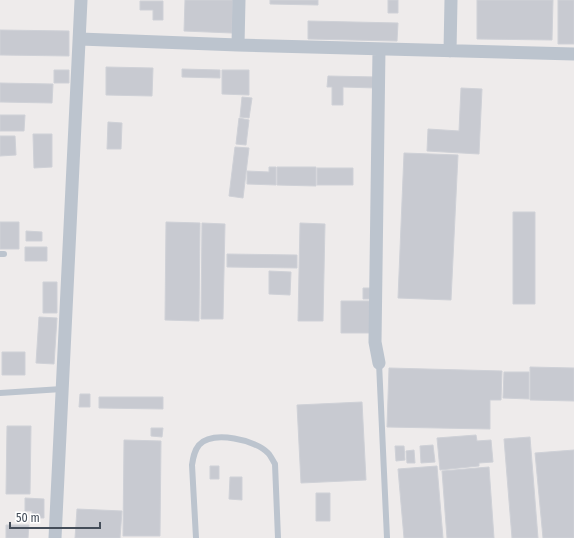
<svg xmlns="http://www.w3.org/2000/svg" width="574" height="538" viewBox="0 0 574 538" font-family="'Fira Sans Condensed',sans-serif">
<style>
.building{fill:#c8cad1;stroke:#cfd1d7}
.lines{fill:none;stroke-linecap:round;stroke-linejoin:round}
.lane{stroke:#bcc4ce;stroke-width:6}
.street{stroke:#bcc4ce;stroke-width:13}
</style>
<rect width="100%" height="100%" fill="#eeebeb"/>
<!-- building -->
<path class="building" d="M185 0H233L232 33 184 31Z
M270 0H318V5L270 4Z
M388 0H398V13H388Z
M477 0H553L552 40 477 39Z
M558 0H574V44H558Z
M140 1H163V20H153V10H140Z
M308 21 398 23 397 41 308 39Z
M0 30 69 31V56L0 55Z
M106 67 153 68 152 96 106 95Z
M182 69 220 70V78L182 77Z
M54 70H69V83H54Z
M222 70H249V95L222 94Z
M328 76 377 77 376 88 343 87V105H332V87H327Z
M0 83 53 84 52 103 0 102Z
M461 88 482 89 479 154 427 151 428 129 459 131Z
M242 97 252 98 249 118 240 117Z
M0 115H25L24 131H0Z
M239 118 249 120 246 145 236 144Z
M108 122 122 123 121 149H107Z
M33 134H52V167L34 168Z
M0 136H15L16 155 0 156Z
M235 147 249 148 243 198 229 196Z
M404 153 458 155 451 300 398 298Z
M269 167H276V185L247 184V171L269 172Z
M277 167H316V186L277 185Z
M317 168H353V185H317Z
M513 212H535V304H513Z
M0 222H19V249H0Z
M166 222 200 223 199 321 165 320Z
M202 223 225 224 223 319H201Z
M300 223 325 224 323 321H298Z
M26 231 42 232V241H26Z
M25 247H47V261H25Z
M227 254 297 255V268L227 267Z
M269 271 291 272 290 295 269 294Z
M43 282H57V313H43Z
M363 288H372V299H363Z
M341 301H372V333H341Z
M39 317 57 318 54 364 36 363Z
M2 352H25V375H2Z
M530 367 574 368V401L530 400Z
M389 368 502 371 501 400H490V429L387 427Z
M504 372H529V399L503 398Z
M80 394H90V407H79Z
M99 397H163V409L99 408Z
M362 402 366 480 301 483 297 405Z
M7 426H31L30 494H6Z
M151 428H163L162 437 151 436Z
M476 435 477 441 491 440 493 462 479 463V466L440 470 437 438Z
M530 437 538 538H512L504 439Z
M124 440 161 441 160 536H123Z
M433 445 435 462 421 463 420 446Z
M395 446H404L405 460 396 461Z
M414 450 415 463H407L406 451Z
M574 450V538H543L535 453Z
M210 466H219V479H210Z
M437 466 443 538H404L398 469Z
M489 467 494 538H447L442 471Z
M230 477H242V500L229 499Z
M316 493H330V521H316Z
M25 498 44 499V518H32V511H25Z
M77 509 122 511 120 538H75Z
M6 525H29L28 538H6Z"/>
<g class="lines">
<!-- lane -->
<path class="lane" d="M0 254H4
M379 363 387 538
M0 393 62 389
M196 538 192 465C193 458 194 451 199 445 213 430 256 440 268 453 271 456 273 461 275 464L278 538"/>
<!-- street -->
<path class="street" d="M80 39 238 45 574 54
M238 45 239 0
M450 51 451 0
M379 363 375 342 379 49
M55 538 81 0"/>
</g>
<!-- scale -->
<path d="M10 522v6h90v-6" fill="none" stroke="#444d59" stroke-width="2"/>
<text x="16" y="522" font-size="12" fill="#444d59" stroke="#ffffff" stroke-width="3" paint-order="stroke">50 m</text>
</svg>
